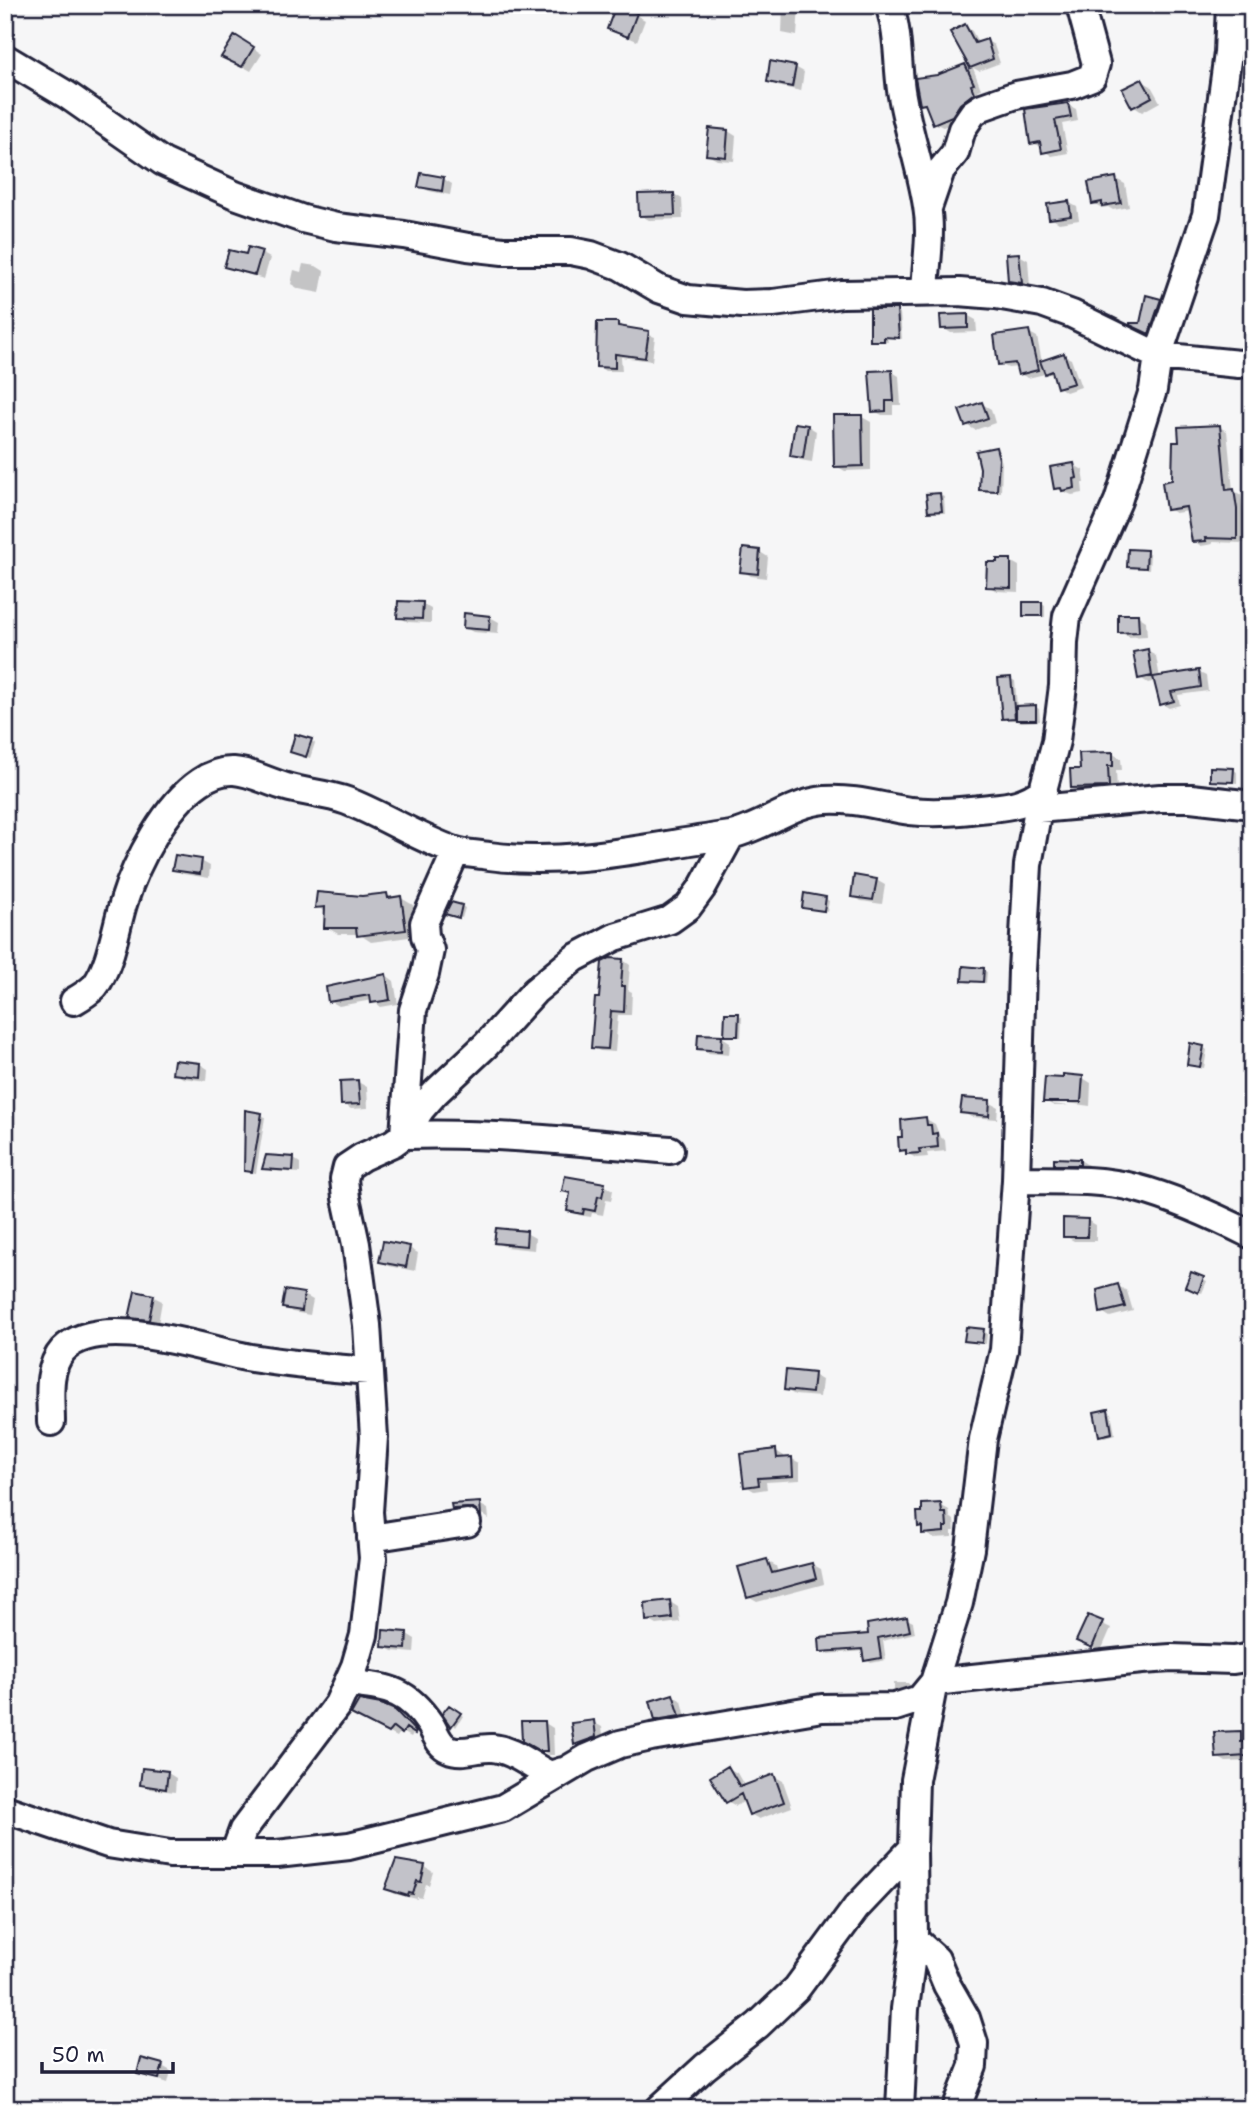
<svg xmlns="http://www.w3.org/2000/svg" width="1257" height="2114" viewBox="0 0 1257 2114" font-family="'Shantell Sans',sans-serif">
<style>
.shadow{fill:#0003}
.building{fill:#c2c2c9;stroke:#22223b;stroke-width:2}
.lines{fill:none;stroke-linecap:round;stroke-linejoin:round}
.minor-casing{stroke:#22223b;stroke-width:32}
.minor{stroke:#fff;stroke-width:26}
</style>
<rect width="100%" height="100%" fill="#f6f6f7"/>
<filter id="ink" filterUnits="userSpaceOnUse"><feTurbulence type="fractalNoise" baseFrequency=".0143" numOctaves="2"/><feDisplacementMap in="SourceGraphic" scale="14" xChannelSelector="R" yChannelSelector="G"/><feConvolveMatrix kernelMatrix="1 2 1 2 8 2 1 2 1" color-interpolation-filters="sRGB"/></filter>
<g filter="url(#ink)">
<!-- shadow -->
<path class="shadow" d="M783 5H799L797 36 782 33Z
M636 15 645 20 637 41 618 33Z
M965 26 972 31 979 44 987 41 994 45 1000 63 979 71 973 68 981 89 978 90 982 98 960 120 943 127 934 123 929 108 921 104 938 77 965 66 972 70 952 33Z
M244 42 262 54 251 71 224 56Z
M795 67 804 72 801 91 777 86 769 81Z
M1142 81 1151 86 1160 102 1142 112 1133 106Z
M1068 105 1076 109 1078 121 1062 124 1068 153 1052 156 1044 151 1043 147 1032 143Z
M728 131 736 136 734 161 717 160 708 155Z
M422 175 444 179 452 184 450 195 429 191 420 186Z
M1116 179 1125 184 1129 207 1113 210 1108 207 1102 208 1093 203Z
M674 194 682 199 683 219 649 220 640 215Z
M1068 202 1077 207 1079 220 1059 223 1051 218Z
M261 253 270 258 264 279 235 271 226 266Z
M1019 255 1028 260 1030 287 1018 285 1010 280Z
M303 264 316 266 324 271 320 293 299 289 291 284 294 270 301 272Z
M1160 300 1168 305 1157 337 1141 329V324Z
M896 311 900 313 902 339 887 338 888 342 872 340Z
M967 315 976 320 977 332 951 333 943 328Z
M618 324 655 337 652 361 621 357 622 371H605L598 366Z
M1028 332 1037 337 1042 362 1063 355 1071 359 1081 387 1066 392 1059 387 1055 376 1045 372V374L1028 378 1020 374 1018 367 1008 368 1000 364Z
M891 371 899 376 901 405H893V415H882L874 411Z
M982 404 991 409 995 423 975 430 966 425Z
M862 417 871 422V470L845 471 836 466Z
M796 425 808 426 816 431 812 462 800 460 792 455Z
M1219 427 1227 431 1233 490 1241 495 1244 514V543L1212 542 1213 544 1201 546 1194 541 1189 511 1175 513 1168 509 1174 482Z
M995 449 999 451 1002 463 1001 492H985L981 489Z
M1074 465 1083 470 1085 483H1082L1083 493 1072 495 1055 488Z
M940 495 944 497 945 513H933L929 511Z
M760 552 768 557 766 578 751 576 742 571Z
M1146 552 1150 554 1149 569 1129 566Z
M1010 561 1019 566V592L997 591 988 586Z
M1041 603 1045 606V617H1028L1025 615Z
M422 604 431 609V623L408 622 399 617Z
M465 615 490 617 499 622 498 634 473 632 464 627Z
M1138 616 1146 621 1147 636 1129 637 1120 632Z
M1147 651 1156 656 1160 678 1198 672 1206 676 1208 691 1178 695 1180 705 1169 708 1162 704 1156 681 1148 683 1140 678Z
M1011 679 1015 681 1017 708 1036 707 1039 709 1040 721 1022 722 1004 718Z
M311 741 315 743 310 758 296 753Z
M1112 753 1121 759 1122 770H1116L1117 791 1081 792 1073 787 1082 770Z
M1234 770 1237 772V783L1212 780Z
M201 861 210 866 209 878 183 874 174 869Z
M876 880 885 885 882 904 861 901 853 896Z
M387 895 394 899 401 898 413 905 417 936 371 942 359 934H338L326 927V912L317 907Z
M826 899 829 901 827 912 804 907Z
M461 906 465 908 462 918 451 915Z
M623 960 630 965 628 990 632 992 631 1015H618L615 1052 600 1051 592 1047 600 1000Z
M983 970 987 972 986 983 964 980Z
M386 975 394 981 398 1004 381 1007 372 1000 339 1006 330 1001Z
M738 1015 742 1017 741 1037H729L726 1035Z
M722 1037 730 1042 729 1055 708 1053 699 1048Z
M1203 1047 1207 1050 1204 1068 1192 1066Z
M200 1064 208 1069 207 1081 183 1078 174 1073Z
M1083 1078 1091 1083 1090 1106 1052 1101V1104L1069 1106H1054L1045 1101 1064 1080Z
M358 1082 367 1087 368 1108 351 1109 343 1104Z
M989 1102 998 1107 997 1119 971 1117 962 1112Z
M262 1115 265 1117 256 1173 250 1172 246 1170Z
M926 1119 935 1124 940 1137 945 1140 946 1151 927 1153 928 1157 916 1158 901 1150Z
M294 1159 300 1163V1173L271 1171 264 1168Z
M1080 1160 1088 1165V1169H1064L1056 1164Z
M604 1185 613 1190 611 1201 606 1200 603 1215 592 1213 591 1217 578 1215 569 1210 572 1195 564 1190Z
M1087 1220 1096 1225V1241H1074L1065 1236Z
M526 1233 535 1238 534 1250 505 1247 496 1242Z
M409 1248 418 1253 415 1271 389 1266 381 1261Z
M1192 1274 1207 1281 1202 1293 1187 1287Z
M1118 1286 1127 1291 1133 1311 1110 1317 1102 1312Z
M286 1292 304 1295 313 1300 310 1315 292 1312 284 1307Z
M154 1297 162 1301 158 1324 140 1322 131 1317Z
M968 1329 987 1333 986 1344 966 1340Z
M813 1375 822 1380 820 1397 795 1395 786 1390Z
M1107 1411 1111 1413 1115 1434 1104 1437 1100 1434Z
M776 1451 784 1456V1459H792L800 1463V1480L766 1482 767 1489 754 1491 746 1486Z
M479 1504 488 1509 489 1519 479 1512 462 1513 453 1508Z
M940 1505 949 1510 950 1517 954 1520 955 1531H952V1537L933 1538 924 1533V1528L919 1526Z
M767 1561 776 1566 778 1573 812 1564 821 1569 824 1584 757 1602 748 1597Z
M670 1602 678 1607 680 1622 657 1625 648 1620Z
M1088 1617 1111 1628 1101 1651 1087 1645Z
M907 1619 913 1622 915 1633 883 1641 886 1660 871 1663 866 1660 864 1651 827 1654 822 1651 869 1635Z
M407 1634 415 1639 414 1653 392 1651 383 1646Z
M894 1683H908L912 1688 897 1692 894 1690Z
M673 1696 682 1701 687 1721 666 1724 657 1719Z
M380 1706 411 1722 424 1737 414 1732 411 1737 401 1731 397 1737 362 1718Z
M449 1707 463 1716 456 1727 444 1714Z
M593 1722 602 1727 604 1742 584 1749 576 1744Z
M545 1723 553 1728 554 1755H549L524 1740Z
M1240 1732 1249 1737 1252 1761 1226 1762 1217 1757Z
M728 1768 737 1773 745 1787 774 1776 783 1781 792 1807 759 1819 750 1814 745 1801 736 1806 727 1801Z
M168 1773 176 1778 175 1792 151 1789 142 1784Z
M397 1862 425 1867 433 1872 429 1885 426 1884 422 1898 417 1897V1899L395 1894 387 1889Z
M162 2066 171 2071 168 2083 139 2073Z"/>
<!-- building -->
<path class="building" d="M616 5 637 13 628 37 607 29Z
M965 24 975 43 987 39 993 59 970 68 950 32Z
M235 35 254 47 242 67 221 57Z
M770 61 796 66 792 87 767 82Z
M965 64 974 84 971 85 974 93 960 104 952 116 933 124 925 104 920 105 915 78 937 75Z
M1142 79 1152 97 1132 108 1122 89Z
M1068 103 1071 117 1055 120 1061 149 1042 153 1040 142 1030 144 1025 109Z
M709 128 728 130 726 157 706 155Z
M421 173 444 177 442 191 418 187Z
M1116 177 1121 203 1102 206V202L1092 204 1088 182Z
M674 193 675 215 639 216 638 194Z
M1069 201 1071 216 1049 219 1047 204Z
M248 247 262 251 255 275 224 267 229 250 246 254Z
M1019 253 1022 283 1008 281 1006 254Z
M1146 295 1161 299 1149 334 1130 325V323H1140Z
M870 309H897L899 338 884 337V341H870Z
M968 314V328L941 329 940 315Z
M597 322H618V326L649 331 645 358 615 354V368L596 367Z
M1029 330 1038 370 1018 375 1015 363 998 365 994 335Z
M1064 353 1074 383 1057 388 1052 371 1045 374 1040 361Z
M892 370 894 401H886V411L872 412 869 371Z
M982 402 988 418 965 426 959 410Z
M833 415H862L863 466 834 467Z
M795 423 808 425 803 458 790 456Z
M1220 425 1226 490 1234 489 1237 509V539L1205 538 1206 541 1192 542 1186 507 1166 510 1162 482 1172 480 1173 442H1179L1178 427Z
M996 447 999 459 997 491 979 490 980 468 976 451Z
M1074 463 1077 478 1074 479 1075 488 1062 491 1061 488 1054 489 1050 467Z
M940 493 942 511 928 512 926 494Z
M743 548 760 550 758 574 740 572Z
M1128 549 1147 550 1146 568 1127 567Z
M997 559H1011V588L986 587 987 562H997Z
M398 601 423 602 422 619 397 618Z
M1023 602H1042V616H1023Z
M464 613 490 616 489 630 463 628Z
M1118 614H1138L1139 632 1118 633Z
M1148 649 1152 676 1138 679 1133 652Z
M1199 670 1201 687 1171 692 1174 701 1160 705 1153 677Z
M1011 677 1015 718 1002 719 998 678Z
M1036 705V720H1016V706Z
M295 734 312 739 306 757 290 752Z
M1113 752V766H1108L1109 787 1071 788 1070 769H1080L1079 753Z
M1210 767 1234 768 1233 782 1210 781Z
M175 855 202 859 200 874 172 870Z
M854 875 877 879 873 900 851 897Z
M317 892 362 896 387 893 388 898 401 896 406 930 357 936 356 928H324L325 907 315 908Z
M804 893 826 897 824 911 802 908Z
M451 902 462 905 459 918 445 914Z
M610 958 623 959 621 986H625L624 1012 611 1011 608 1049 591 1048 595 998H599L602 962Z
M963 966 984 968 983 982 962 981Z
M386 974 390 1000 371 1003 370 995 328 1002 326 987Z
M725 1013H739L738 1036H724Z
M698 1034 722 1035 721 1051 697 1049Z
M1190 1043 1204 1046 1200 1067 1187 1065Z
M174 1060 200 1063 199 1077 172 1074Z
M1063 1074 1083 1076 1081 1102H1043L1045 1077 1063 1078Z
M358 1080 360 1104 341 1105 340 1081Z
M962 1098 990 1100 989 1116 960 1113Z
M245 1110 262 1113 252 1172 244 1171Z
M926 1117 927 1125H931L932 1134 937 1133 938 1147 919 1149 920 1153 906 1154V1150L899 1151 898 1137H902L901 1120Z
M266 1155 294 1157 293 1171 262 1169Z
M1054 1158 1080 1159V1165H1054Z
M565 1176 605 1183 602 1197 598 1196 595 1211 584 1209 583 1214 567 1211 570 1193 562 1191Z
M1063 1218 1088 1219 1087 1237H1063Z
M496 1228 527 1231 526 1246 494 1243Z
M383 1241 410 1246 406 1267 379 1262Z
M1191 1272 1204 1277 1198 1293 1185 1287Z
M1118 1284 1125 1307 1100 1313 1097 1290Z
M285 1290 304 1293 302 1311 282 1308Z
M135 1291 154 1295 149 1320 129 1318Z
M966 1327 984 1329 982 1343 964 1341Z
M786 1370 814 1373 812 1393 784 1390Z
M1108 1409 1112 1433 1099 1436 1094 1412Z
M776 1449 777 1458 792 1457 793 1476 758 1478 759 1485 744 1487 740 1454Z
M480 1502 481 1516 472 1508 452 1509 451 1504Z
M941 1503 942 1513H946L947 1527H944V1532L922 1534V1526L918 1527 917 1512H922V1504Z
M767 1559 772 1573 812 1563 816 1579 747 1598 738 1567Z
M670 1600 672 1618 646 1621 645 1603Z
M1088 1615 1103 1621 1092 1648 1076 1641Z
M907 1617 910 1631 878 1638 881 1658 864 1661 862 1649 820 1652 819 1638 868 1634 867 1624Z
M383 1630 407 1632 406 1649 382 1647Z
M673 1694 680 1716 655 1720 650 1701Z
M359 1700 381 1704 395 1710 416 1732 415 1734 406 1728 402 1734 393 1727 388 1733 351 1714Z
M449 1705 461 1713 451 1727 442 1714Z
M594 1720 596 1737 574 1745 571 1723Z
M521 1721H545L547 1751H540L522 1741Z
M1241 1731V1742H1246L1247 1756 1216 1758 1214 1732Z
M728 1766 740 1787 774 1774 784 1802 749 1815 741 1794 726 1803 710 1777Z
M142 1768 168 1771 166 1789 140 1785Z
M396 1860 425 1865 421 1882 417 1881 413 1894 409 1893 408 1896 385 1889Z
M141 2058 163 2064 159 2079 137 2074Z"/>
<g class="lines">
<defs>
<path id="minor" d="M889 5C899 32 897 62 901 90 907 129 921 167 927 206 932 234 926 264 925 292
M5 58 67 95 163 162 235 195 303 219 336 227 404 235 468 247 503 251H571L591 255 620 266 659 289 688 299 742 304 773 303 842 294 959 292 996 295 1042 303 1072 314 1158 356 1239 364 1252 362
M928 208 941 170 955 153 962 129 973 113 982 107 1016 95 1072 85 1092 77 1096 64 1080 5
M1038 809 1160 798H1191L1252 805
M456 851 424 923 425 936 430 950 425 974 413 1010 404 1135C493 1132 581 1142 670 1150
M74 1001C81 997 89 992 95 986 111 966 116 925 124 901 136 862 166 805 200 782 234 758 255 779 290 788 309 793 328 794 347 801 383 815 416 837 453 850 464 854 477 854 489 856 571 867 650 846 731 835 765 827 791 803 825 800 854 798 882 807 910 811 937 814 963 811 990 808 1011 806 1026 804 1044 790
M1016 1180C1055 1181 1097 1178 1136 1188 1175 1198 1216 1217 1252 1235
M51 1422C51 1399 46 1369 63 1350 100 1311 205 1350 251 1358 290 1364 329 1368 369 1371
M371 1538 467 1523
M348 1683C387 1688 406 1688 430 1724 436 1733 438 1745 449 1749 462 1755 478 1747 492 1748 512 1749 532 1767 550 1775L563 1771
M5 1809 108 1844 170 1854H277L349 1846 503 1808 587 1758 620 1744 651 1737 822 1708 895 1707 920 1699 934 1682 1142 1660 1171 1658 1233 1660 1252 1657
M235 1852 243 1830 338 1704 355 1666 364 1635 373 1558 369 1512 374 1437 367 1325 356 1244 346 1198 344 1179 347 1167 362 1157 393 1143 404 1135 421 1109 436 1092 486 1045 535 991 575 958 615 937 670 920 688 907 702 888 731 835
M914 1939 936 1959 947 1985 966 2018 974 2043 973 2066 956 2109
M659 2109 705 2067 758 2025 797 1988 856 1908 913 1848
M900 2109 905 2009 914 1939 913 1848 915 1780 934 1682 959 1603 970 1549 983 1439 1004 1350 1016 1180 1022 970 1028 865 1038 809 1056 741 1063 686 1064 642 1067 616 1118 501 1153 390 1158 356 1206 215 1228 53 1230 5"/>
</defs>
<!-- minor casing -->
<use href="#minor" class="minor-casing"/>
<!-- minor -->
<use href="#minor" class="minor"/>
</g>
</g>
<!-- margin -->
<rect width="1257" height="2114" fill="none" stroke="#fff" stroke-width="28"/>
<rect x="14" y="14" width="1229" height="2086" fill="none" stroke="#22223b" stroke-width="2.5" filter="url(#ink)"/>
<!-- scale -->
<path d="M42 2062v10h131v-10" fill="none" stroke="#22223b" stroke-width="3.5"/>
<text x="52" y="2062" font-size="21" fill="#22223b" stroke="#ffffff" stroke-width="5" paint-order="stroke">50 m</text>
</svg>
